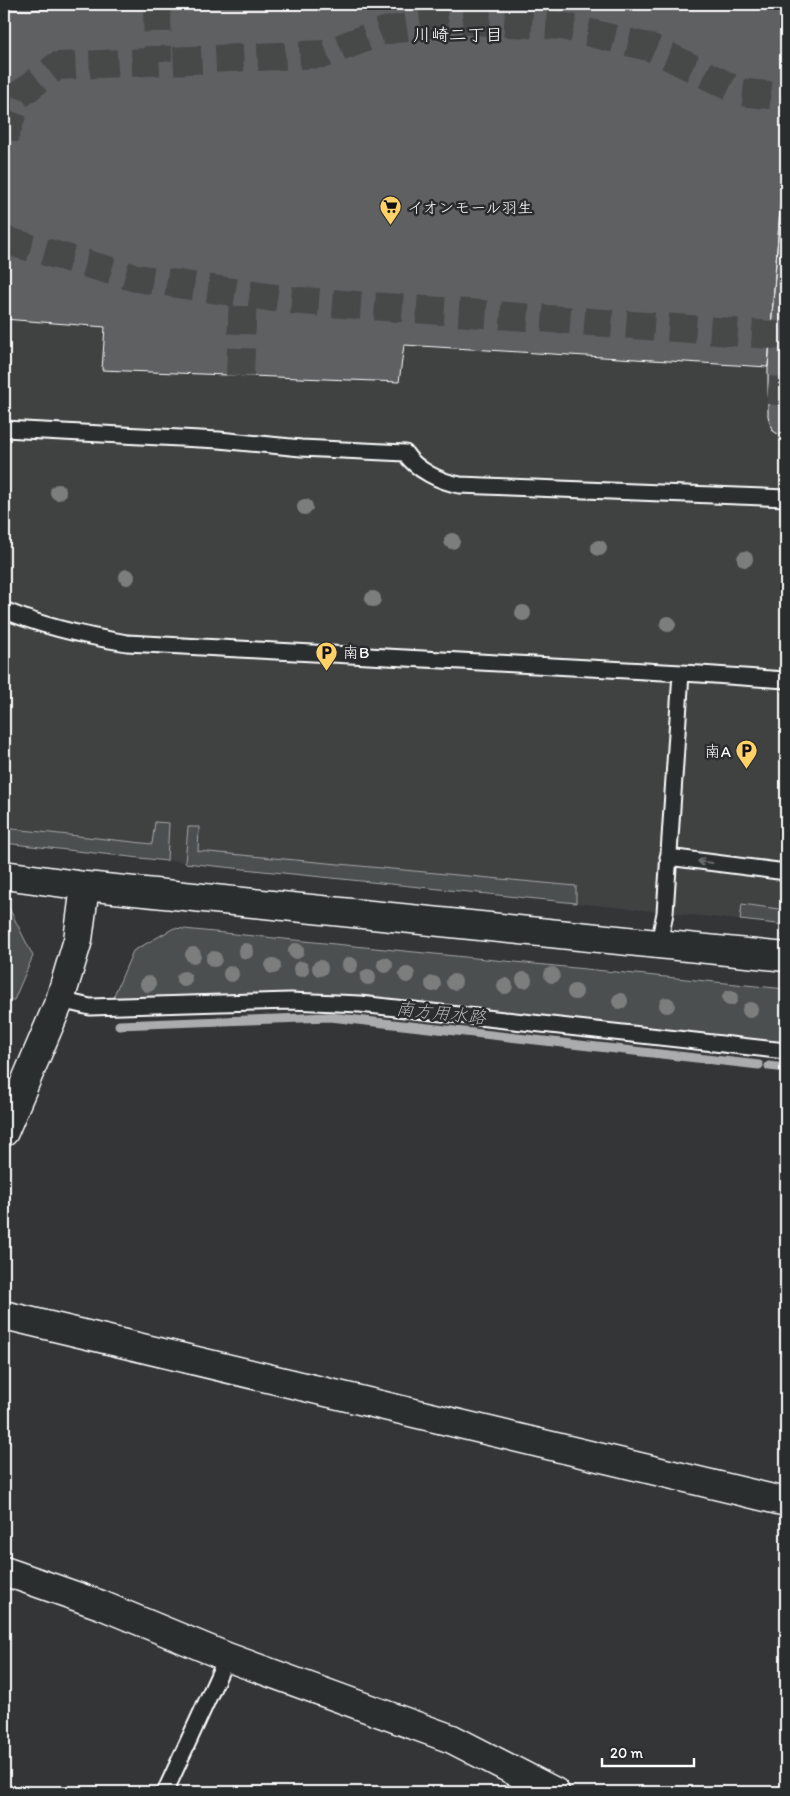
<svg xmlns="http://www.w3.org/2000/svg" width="790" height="1796" viewBox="0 0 790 1796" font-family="Itim,'Klee One',sans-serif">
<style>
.built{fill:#404243}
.green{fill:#4c4f50;stroke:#a6a7a8}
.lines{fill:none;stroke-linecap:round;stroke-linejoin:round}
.stream{stroke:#abacad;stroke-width:9}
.building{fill:#5f6162;stroke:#fff}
.street-tunnel{stroke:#47494a;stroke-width:28;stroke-dasharray:28 14;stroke-linecap:butt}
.lane-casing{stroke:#fff;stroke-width:19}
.street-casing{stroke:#fff;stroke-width:31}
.secondary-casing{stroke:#fff;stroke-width:31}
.lane{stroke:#2a2d2e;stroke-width:15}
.street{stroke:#2a2d2e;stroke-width:28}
.secondary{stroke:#2a2d2e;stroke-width:28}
.tree{fill:#7c7e7e}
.oneway{stroke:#6a6c6d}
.labels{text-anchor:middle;stroke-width:5;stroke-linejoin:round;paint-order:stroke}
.poi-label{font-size:16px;fill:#fff;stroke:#2a2d2e;text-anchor:start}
.neighbourhood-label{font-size:18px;fill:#fff;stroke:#2a2d2e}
.water-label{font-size:18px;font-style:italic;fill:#b2b3b4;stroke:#2a2d2e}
</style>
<rect width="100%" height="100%" fill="#333536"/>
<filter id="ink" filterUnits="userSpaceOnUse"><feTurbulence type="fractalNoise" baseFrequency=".02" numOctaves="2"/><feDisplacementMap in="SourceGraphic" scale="10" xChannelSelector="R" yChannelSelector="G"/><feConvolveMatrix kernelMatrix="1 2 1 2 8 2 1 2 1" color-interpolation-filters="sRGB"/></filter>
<g filter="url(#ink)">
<!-- built -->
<path class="built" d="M4 4H786V925L4 843Z"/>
<!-- green -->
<path class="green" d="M155 822 169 823 167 861 4 843V828L152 844Z
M188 827H199L198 851 576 886V903L185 863Z
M742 904 786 910V925L740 920Z
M4 906H8L33 956 14 1000H4Z
M174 928 786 989V1044L348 996 112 1000 133 951Z"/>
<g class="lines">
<!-- stream -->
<path class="stream" d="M119 1025 330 1017 759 1065
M769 1066 786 1068"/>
</g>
<!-- building -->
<path class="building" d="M114 4H786V132L768 367 404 345 399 382 102 370 105 327 4 319V9L29 10Z
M786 132V435H779L772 430 768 416V367Z"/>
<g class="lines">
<!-- street-tunnel -->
<path class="street-tunnel" d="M157 4 158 61
M4 138 19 95 57 66 324 54 384 31 455 20 562 26 652 48 740 92 786 97
M4 240 136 278 288 300 786 336
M240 376 243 294
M768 390 786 392"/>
<defs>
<path id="lane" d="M4 429 219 440 301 448 405 453C416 470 441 482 460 485L786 498
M4 610C43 627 85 636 127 643L700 674 786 680
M668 857 786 872
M659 944 665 913 681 673
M60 1000 90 1007 290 1001 360 1004 786 1051
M165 1792 227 1657"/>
<path id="street" d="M4 1571 101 1605 227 1657 452 1739 555 1792"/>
<path id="secondary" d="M4 875 85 886 786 957
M4 1132 60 1000 78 940 85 886
M4 1315 786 1502"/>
</defs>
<!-- lane casing -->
<use href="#lane" class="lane-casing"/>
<!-- street casing -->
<use href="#street" class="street-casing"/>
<!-- secondary casing -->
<use href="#secondary" class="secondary-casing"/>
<!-- lane -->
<use href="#lane" class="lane"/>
<!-- street -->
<use href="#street" class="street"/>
<!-- secondary -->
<use href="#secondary" class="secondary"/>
</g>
<!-- trees -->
<g class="tree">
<circle cx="58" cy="492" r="8"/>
<circle cx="305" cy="507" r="8"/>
<circle cx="452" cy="541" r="8"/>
<circle cx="599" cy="548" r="8"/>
<circle cx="745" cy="559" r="8"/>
<circle cx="127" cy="577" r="8"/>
<circle cx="373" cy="599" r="8"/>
<circle cx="523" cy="613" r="8"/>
<circle cx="668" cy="624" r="8"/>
<circle cx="246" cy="951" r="8"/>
<circle cx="296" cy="951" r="8"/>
<circle cx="193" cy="955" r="8"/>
<circle cx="214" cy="959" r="8"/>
<circle cx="350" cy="965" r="8"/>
<circle cx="385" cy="965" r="8"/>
<circle cx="273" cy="966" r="8"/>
<circle cx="320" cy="968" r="8"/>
<circle cx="301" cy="969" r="8"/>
<circle cx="231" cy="974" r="8"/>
<circle cx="407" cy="975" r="8"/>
<circle cx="552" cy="975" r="8"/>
<circle cx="368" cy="977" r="8"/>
<circle cx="184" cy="979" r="8"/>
<circle cx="524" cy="980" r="8"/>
<circle cx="454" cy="982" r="8"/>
<circle cx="148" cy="984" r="8"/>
<circle cx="433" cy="984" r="8"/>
<circle cx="505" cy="986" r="8"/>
<circle cx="575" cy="992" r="8"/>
<circle cx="730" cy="998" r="8"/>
<circle cx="620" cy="1001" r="8"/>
<circle cx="667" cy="1005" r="8"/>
<circle cx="750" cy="1010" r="8"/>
</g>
<!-- one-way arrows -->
<defs><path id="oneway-shaft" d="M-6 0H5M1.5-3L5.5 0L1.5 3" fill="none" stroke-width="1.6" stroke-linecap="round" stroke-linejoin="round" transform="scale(1.25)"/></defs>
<use class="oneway" href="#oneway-shaft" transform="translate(705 862) rotate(-173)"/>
</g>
<!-- icons -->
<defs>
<symbol id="supermarket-pin" viewBox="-11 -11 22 30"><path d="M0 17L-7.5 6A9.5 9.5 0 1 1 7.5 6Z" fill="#ffd166" stroke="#2a2d2e"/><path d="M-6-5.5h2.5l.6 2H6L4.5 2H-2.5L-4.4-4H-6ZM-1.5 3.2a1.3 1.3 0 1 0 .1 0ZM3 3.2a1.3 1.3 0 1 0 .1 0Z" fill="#111"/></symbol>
<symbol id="parking-pin" viewBox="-11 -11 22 30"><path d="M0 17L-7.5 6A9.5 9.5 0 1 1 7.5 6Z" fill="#ffd166" stroke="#2a2d2e"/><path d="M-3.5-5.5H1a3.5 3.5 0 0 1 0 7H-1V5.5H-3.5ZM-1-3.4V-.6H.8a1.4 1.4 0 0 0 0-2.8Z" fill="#111"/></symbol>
</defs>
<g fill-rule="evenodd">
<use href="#supermarket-pin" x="378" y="194" width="25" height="34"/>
<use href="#parking-pin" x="314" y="640" width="25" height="34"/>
<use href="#parking-pin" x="734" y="738" width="25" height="34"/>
</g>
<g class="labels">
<!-- poi labels -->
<g class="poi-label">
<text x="407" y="213">イオンモール羽生</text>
<text x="343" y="658">南B</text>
<text x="731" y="757" text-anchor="end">南A</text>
</g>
<!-- neighbourhood labels -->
<g class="neighbourhood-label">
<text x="458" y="41">川崎二丁目</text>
</g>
<!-- water labels -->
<g class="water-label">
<text transform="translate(441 1013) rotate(6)" y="6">南方用水路</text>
</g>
</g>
<!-- margin -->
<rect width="790" height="1796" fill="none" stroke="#2a2d2e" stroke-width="20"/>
<rect x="10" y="10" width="770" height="1776" fill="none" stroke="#fff" stroke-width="2" filter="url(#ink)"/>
<!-- scale -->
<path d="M602 1758v8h92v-8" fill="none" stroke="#ffffff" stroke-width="2.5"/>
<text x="610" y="1758" font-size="15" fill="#ffffff" stroke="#2a2d2e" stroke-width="4" paint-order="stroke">20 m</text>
</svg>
